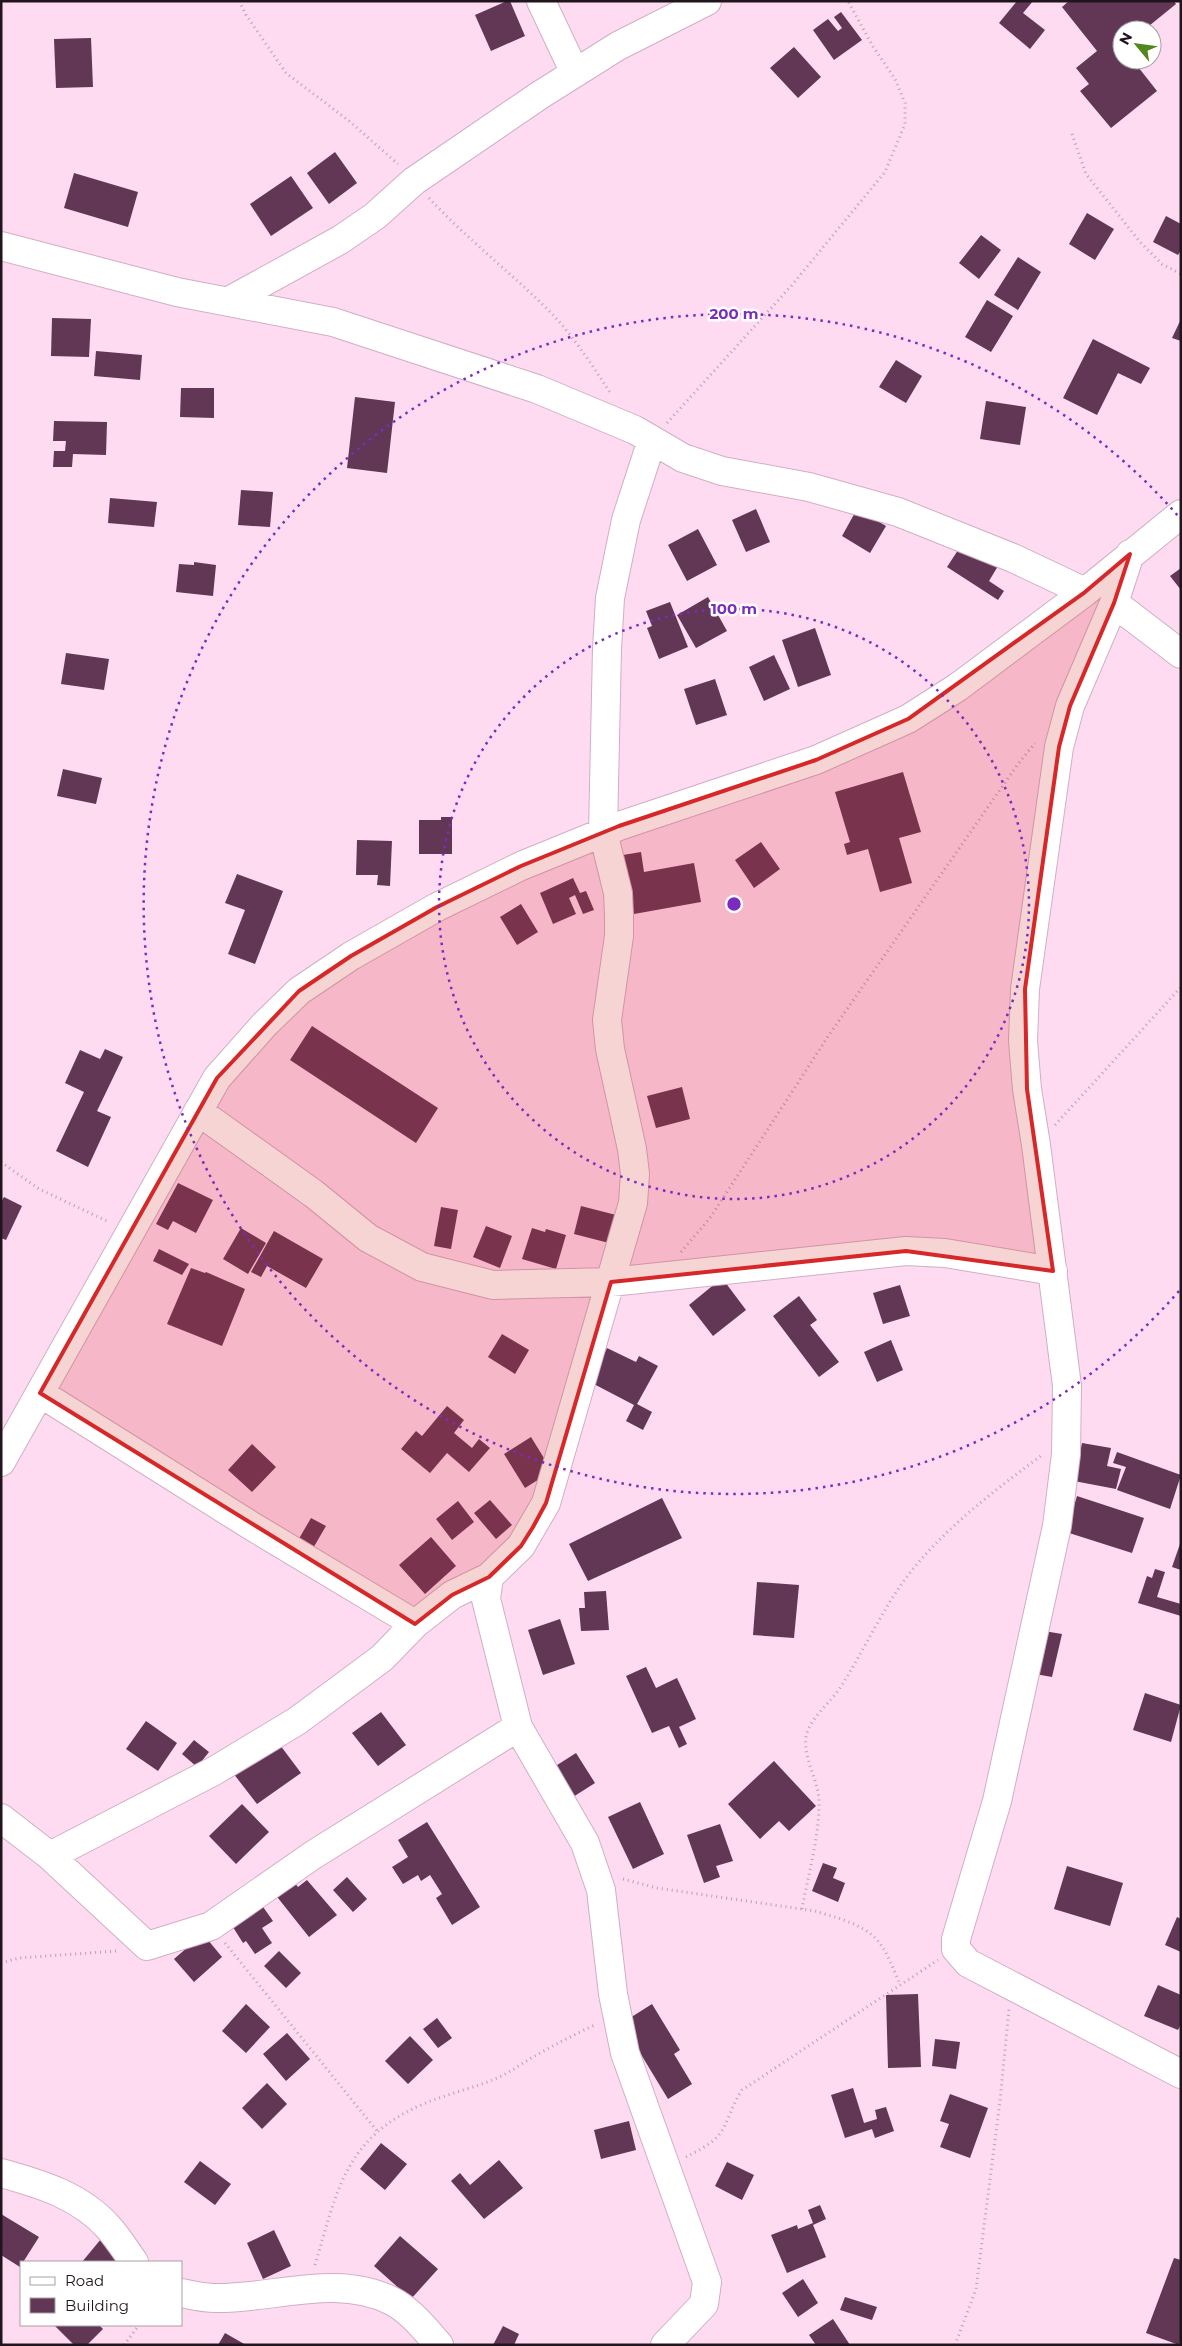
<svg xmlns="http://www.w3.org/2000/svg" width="1182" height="2346" viewBox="0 0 1182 2346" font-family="Montserrat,sans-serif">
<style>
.building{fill:#623655}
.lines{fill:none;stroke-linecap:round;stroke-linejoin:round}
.minor-casing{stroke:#d0afc4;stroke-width:30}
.path{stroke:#bb9fb1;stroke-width:3;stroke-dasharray:1 4;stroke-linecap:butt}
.minor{stroke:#fff;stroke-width:28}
.marked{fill:#d62828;fill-opacity:0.2;stroke:#d62828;stroke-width:4;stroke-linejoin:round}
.ring{fill:none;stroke:#7b2cbf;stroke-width:2.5;stroke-dasharray:2.5 5}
.centre{fill:#7b2cbf;stroke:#fff;stroke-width:2.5}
.ring-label{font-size:15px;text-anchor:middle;font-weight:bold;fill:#7b2cbf;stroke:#fff;stroke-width:5;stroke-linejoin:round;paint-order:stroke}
</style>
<rect width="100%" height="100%" fill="#fedbf1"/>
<!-- building -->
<path class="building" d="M507 1H510L525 36 491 51 475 15Z
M1017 1H1033L1023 13 1045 30 1030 49 999 23Z
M1069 1H1174L1176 4 1144 30H1122V60H1138L1135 63 1157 91 1111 128 1080 91 1089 84 1076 68 1097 51 1062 7Z
M841 12 862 40 834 60 813 30 828 19 838 31 842 28 834 17Z
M91 38 93 87 56 88 54 39Z
M794 47 821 77 798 98 770 68Z
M335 152 357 183 329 204 307 173Z
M74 173 138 192 128 227 64 208Z
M291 176 313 208 271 236 250 204Z
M1087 213 1114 229 1095 260 1069 244Z
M1166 216 1181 224V250L1178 255 1153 242Z
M981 235 1001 250 979 279 959 263Z
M1018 257 1041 272 1018 310 994 295Z
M987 300 1013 316 991 352 965 337Z
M52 318 91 319 89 357 51 356Z
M1181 319V341L1172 338Z
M1093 339 1150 368 1141 384 1118 373 1097 415 1063 398Z
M96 351 142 355 140 380 94 376Z
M896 360 922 376 906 403 879 387Z
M181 388H214V418L180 417Z
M355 397 395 402 387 473 347 468Z
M986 401 1026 407 1020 445 980 439Z
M54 421 107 422 106 455 73 454 72 467H53L54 451H65L66 441H53Z
M241 490 273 492 270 527 238 525Z
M110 498 157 502 154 527 108 523Z
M756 509 770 542 746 552 732 520Z
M857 509 886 526 870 553 842 536Z
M698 529 717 565 687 581 668 545Z
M962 544 998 566 989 581 1004 591 998 600 947 567Z
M194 562 216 565 213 596 176 592 179 564 194 565Z
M1181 568V590L1170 576Z
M708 597 727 631 696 648 677 615Z
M670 602 688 647 659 659 647 628 652 626 646 611Z
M815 628 831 675 798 687 782 640Z
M66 653 109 659 104 690 61 684Z
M774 655 790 689 764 701 749 667Z
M715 679 727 715 696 725 684 689Z
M63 769 102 778 96 804 57 796Z
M903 772 921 832 899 838 912 883 880 892 868 849 847 855 844 844 850 842 835 792Z
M441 817H452V854H419V820H441Z
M357 840 392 841 390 886 377 885 378 875H356Z
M761 842 780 869 754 888 735 860Z
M641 852 644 872 694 863 701 902 634 914 623 855Z
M237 874 283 891 255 964 228 954 245 910 225 903Z
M573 878 580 893 586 891 594 910 583 914 575 895 569 898 576 914 553 924 540 893Z
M521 904 538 932 517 945 500 917Z
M312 1026 438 1108 416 1143 290 1060Z
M105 1049 123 1057 97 1111 111 1117 88 1167 56 1151 84 1092 65 1083 80 1050 100 1059Z
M682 1087 690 1119 656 1128 647 1096Z
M178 1183 213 1200 196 1233 173 1221 168 1230 156 1224Z
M4 1197 22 1206 6 1240 1 1238V1202Z
M581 1206 616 1215 609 1243 574 1234Z
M441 1207 458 1210 451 1249 434 1246Z
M486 1226 512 1236 500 1268 473 1257Z
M241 1228 266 1243 248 1274 223 1259Z
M532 1228 545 1232 546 1229 566 1235 556 1269 522 1259Z
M274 1231 323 1259 306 1288 267 1266 261 1277 251 1272Z
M159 1249 189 1264 182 1275 153 1261Z
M191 1268 205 1273 206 1272 245 1289 222 1346 167 1324Z
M722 1278 746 1310 713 1336 689 1305Z
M900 1285 910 1316 883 1324 873 1293Z
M799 1296 817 1320 810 1325 839 1362 819 1377 773 1316Z
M502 1334 529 1350 515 1374 488 1357Z
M891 1340 903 1370 877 1382 864 1352Z
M607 1348 636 1362 639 1356 658 1366 637 1404 652 1412 643 1430 626 1421 634 1405 590 1382Z
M447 1406 464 1420 454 1433 472 1448 479 1439 490 1448 469 1472 447 1453 430 1473 401 1449 416 1431 422 1436Z
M531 1437 552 1471 525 1488 504 1454Z
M1082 1443 1111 1448 1107 1466 1121 1469 1116 1489 1074 1481Z
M252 1444 276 1467 252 1492 228 1470Z
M1117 1452 1181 1475 1170 1509 1117 1490 1126 1467 1113 1463Z
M1077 1496 1144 1518 1132 1553 1066 1532Z
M662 1498 682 1538 588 1581 569 1544Z
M490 1500 512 1525 496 1539 474 1513Z
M458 1501 474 1522 452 1540 436 1519Z
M311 1518 326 1526 312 1550 297 1542Z
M431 1537 456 1566 425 1594 399 1565Z
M1181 1541V1570L1172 1567Z
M1155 1569 1165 1572 1157 1597 1181 1604V1616L1138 1603 1147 1576 1152 1578Z
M757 1582 799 1585 794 1638 753 1635Z
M606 1591 609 1630 581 1631 579 1608H585L584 1592Z
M560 1619 575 1664 543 1675 528 1630Z
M1044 1631 1062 1634 1052 1677 1035 1674Z
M646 1667 656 1688 677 1678 696 1719 679 1727 687 1744 679 1748 669 1726 652 1733 626 1676Z
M1145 1693 1181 1705 1171 1742 1133 1730Z
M381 1712 406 1745 378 1766 352 1733Z
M146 1721 177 1743 158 1771 126 1749Z
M194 1740 209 1752 197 1767 182 1754Z
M277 1741 301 1773 257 1804 233 1773Z
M576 1753 595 1783 573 1797 554 1767Z
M774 1761 816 1806 789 1831 779 1821 760 1839 728 1804Z
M640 1802 664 1854 633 1869 608 1817Z
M242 1804 269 1832 236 1864 209 1836Z
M427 1822 480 1907 452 1925 436 1898 442 1894 430 1875 421 1881 418 1875 403 1884 392 1867 408 1857 398 1840Z
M720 1824 733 1861 716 1866 720 1877 704 1883 687 1835Z
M823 1863 837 1868 833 1878 845 1883 838 1902 812 1891Z
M1067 1866 1123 1883 1110 1926 1054 1909Z
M347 1877 367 1899 353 1912 333 1890Z
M292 1879 298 1887 307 1880 337 1915 309 1937 274 1893Z
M261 1904 273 1921 262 1928 272 1943 255 1954 246 1941 243 1943 231 1924Z
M1177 1917 1181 1919V1952L1165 1945Z
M203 1934 222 1957 194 1982 174 1959Z
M279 1951 301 1973 286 1988 264 1966Z
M1158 1985 1181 1995V2024L1178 2030 1144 2016Z
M918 1994 921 2067 888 2068 886 1995Z
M246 2004 270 2027 246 2053 222 2031Z
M652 2004 680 2050 674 2054 692 2084 668 2099 622 2023Z
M437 2018 452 2038 438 2048 423 2029Z
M287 2033 310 2059 286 2081 263 2054Z
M410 2036 433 2060 408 2084 385 2061Z
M935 2039 960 2042 956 2069 932 2066Z
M267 2083 287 2104 262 2129 242 2108Z
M853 2088 864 2123 877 2119 875 2110 886 2107 894 2131 875 2138 872 2129 845 2138 831 2095Z
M950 2094 988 2108 970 2158 940 2147 949 2124 940 2121Z
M629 2121 636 2150 601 2159 594 2130Z
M381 2143 407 2164 385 2190 360 2169Z
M499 2160 523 2188 484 2219 451 2181 460 2173 470 2185Z
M200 2161 231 2184 215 2205 184 2182Z
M727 2162 754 2175 742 2200 715 2186Z
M820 2205 826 2219 813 2225 826 2257 787 2273 771 2235 797 2225 798 2229 813 2223 808 2210Z
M1 2214 39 2237 20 2267 1 2255Z
M274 2230 291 2266 263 2279 247 2243Z
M400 2236 438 2269 411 2299 374 2266Z
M101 2239 131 2262H82Z
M1174 2258 1181 2260V2339L1179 2345 1146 2333Z
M803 2279 818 2303 798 2317 782 2293Z
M845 2297 877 2307 872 2320 840 2310Z
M833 2319 850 2345H816L809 2335Z
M56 2325H99L103 2329 87 2345H74L55 2326Z
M503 2326 519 2334 514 2345H493Z
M225 2333 246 2345H218Z"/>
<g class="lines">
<defs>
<path id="minor" d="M541 1 575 73
M1 246 177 292 333 322 537 389 635 430 683 458 722 471 809 487 898 512 1013 558 1085 592
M229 301 340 240 375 216 414 181 540 95 618 46 707 1
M652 440 626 520 610 598 607 649 603 832 618 893 619 915V936L607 1020 610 1049 632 1149 635 1174 633 1203 546 1503 521 1546 489 1577 486 1599 518 1727 585 1843 601 1890 613 1994 625 2053 707 2282 704 2304 665 2345
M1130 554 1114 603 1070 706 1059 747 1025 989 1023 1041 1027 1089 1036 1145 1067 1386 1066 1454 1057 1526 997 1801 956 1939V1949L968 1963 1181 2074
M1114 603 1181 654
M198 1111 314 1194 368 1238 422 1267 493 1285 611 1282 906 1251 945 1253 1053 1271
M40 1393 250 1525 415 1624
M1 1462 217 1078 264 1025 299 991 351 956 437 907 521 866 619 826 816 760 908 719 958 687 1085 592 1181 514
M1 1818 50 1856 147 1946 211 1926 313 1855 518 1727
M50 1856 214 1771 297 1721 382 1658 415 1624 452 1595 489 1577
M1 2173C41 2184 81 2196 109 2228 118 2238 126 2251 134 2262
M181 2293C192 2295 204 2298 215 2298 274 2299 336 2273 392 2301 411 2311 425 2329 439 2345"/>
</defs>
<!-- minor casing -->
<use href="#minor" class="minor-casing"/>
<!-- path -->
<path class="path" d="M239 1 246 15 286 73 348 120 398 164
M1072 134 1086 174 1140 242 1162 264 1181 274
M429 198C464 236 504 267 541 303 569 329 590 362 611 394
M667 423 792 285 885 172 905 124V103L895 79 872 45 848 1
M1055 1125 1181 987
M1 1162 39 1189 109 1222
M681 1252 710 1218 829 1035 1018 764 1035 743
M623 1879 657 1888 815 1911C834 1917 857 1922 873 1936 886 1947 893 1969 900 1984
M802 1909C808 1875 820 1834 819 1800 818 1779 803 1759 806 1737 809 1719 830 1703 840 1688 864 1651 882 1609 909 1574 946 1527 994 1491 1042 1455
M225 1943 377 2131
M1 1963 19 1958 117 1951
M686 2157C699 2150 715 2143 723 2129 730 2116 733 2103 742 2090L938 1960
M315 2265C337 2192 344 2139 421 2105 446 2094 472 2089 497 2078 509 2073 521 2064 533 2057 554 2045 575 2034 597 2024
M124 2345 139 2325
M955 2345 976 2289 1000 2101 1009 2009"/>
<!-- minor -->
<use href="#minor" class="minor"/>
</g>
<!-- marked area -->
<path class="marked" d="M1130 554 1114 603 1070 706 1059 747 1025 989 1027 1089 1053 1271 906 1251 611 1282 546 1503 533 1527 521 1546 489 1577 452 1595 415 1624 40 1393 217 1078 299 991 351 956 437 907 521 866 619 826 816 760 908 719 1085 592Z"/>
<!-- distance rings -->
<g class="ring">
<circle cx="734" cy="904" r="295"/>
<path d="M1179 1291A590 590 0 1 1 1179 517"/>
</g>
<circle cx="734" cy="904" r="8" class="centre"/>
<g class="ring-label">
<text x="734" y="319">200 m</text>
<text x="734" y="614">100 m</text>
</g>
<!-- border -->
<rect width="1182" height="2346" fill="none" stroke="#21151d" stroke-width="5"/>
<!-- legend -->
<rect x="20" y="2261" width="162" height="65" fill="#ffffff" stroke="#a6a1a5"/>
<rect x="30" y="2277" width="25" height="8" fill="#ffffff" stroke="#a6a1a5"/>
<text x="65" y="2286" font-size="15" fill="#21151d">Road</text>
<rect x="30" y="2298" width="25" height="15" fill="#623655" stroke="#a6a1a5"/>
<text x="65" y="2311" font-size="15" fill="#21151d">Building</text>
<!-- north arrow -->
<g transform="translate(1137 45) rotate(299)"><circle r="24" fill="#ffffff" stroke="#a6a1a5"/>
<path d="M0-4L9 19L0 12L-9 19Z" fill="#53861c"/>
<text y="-8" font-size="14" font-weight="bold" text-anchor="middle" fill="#21151d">N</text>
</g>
</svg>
